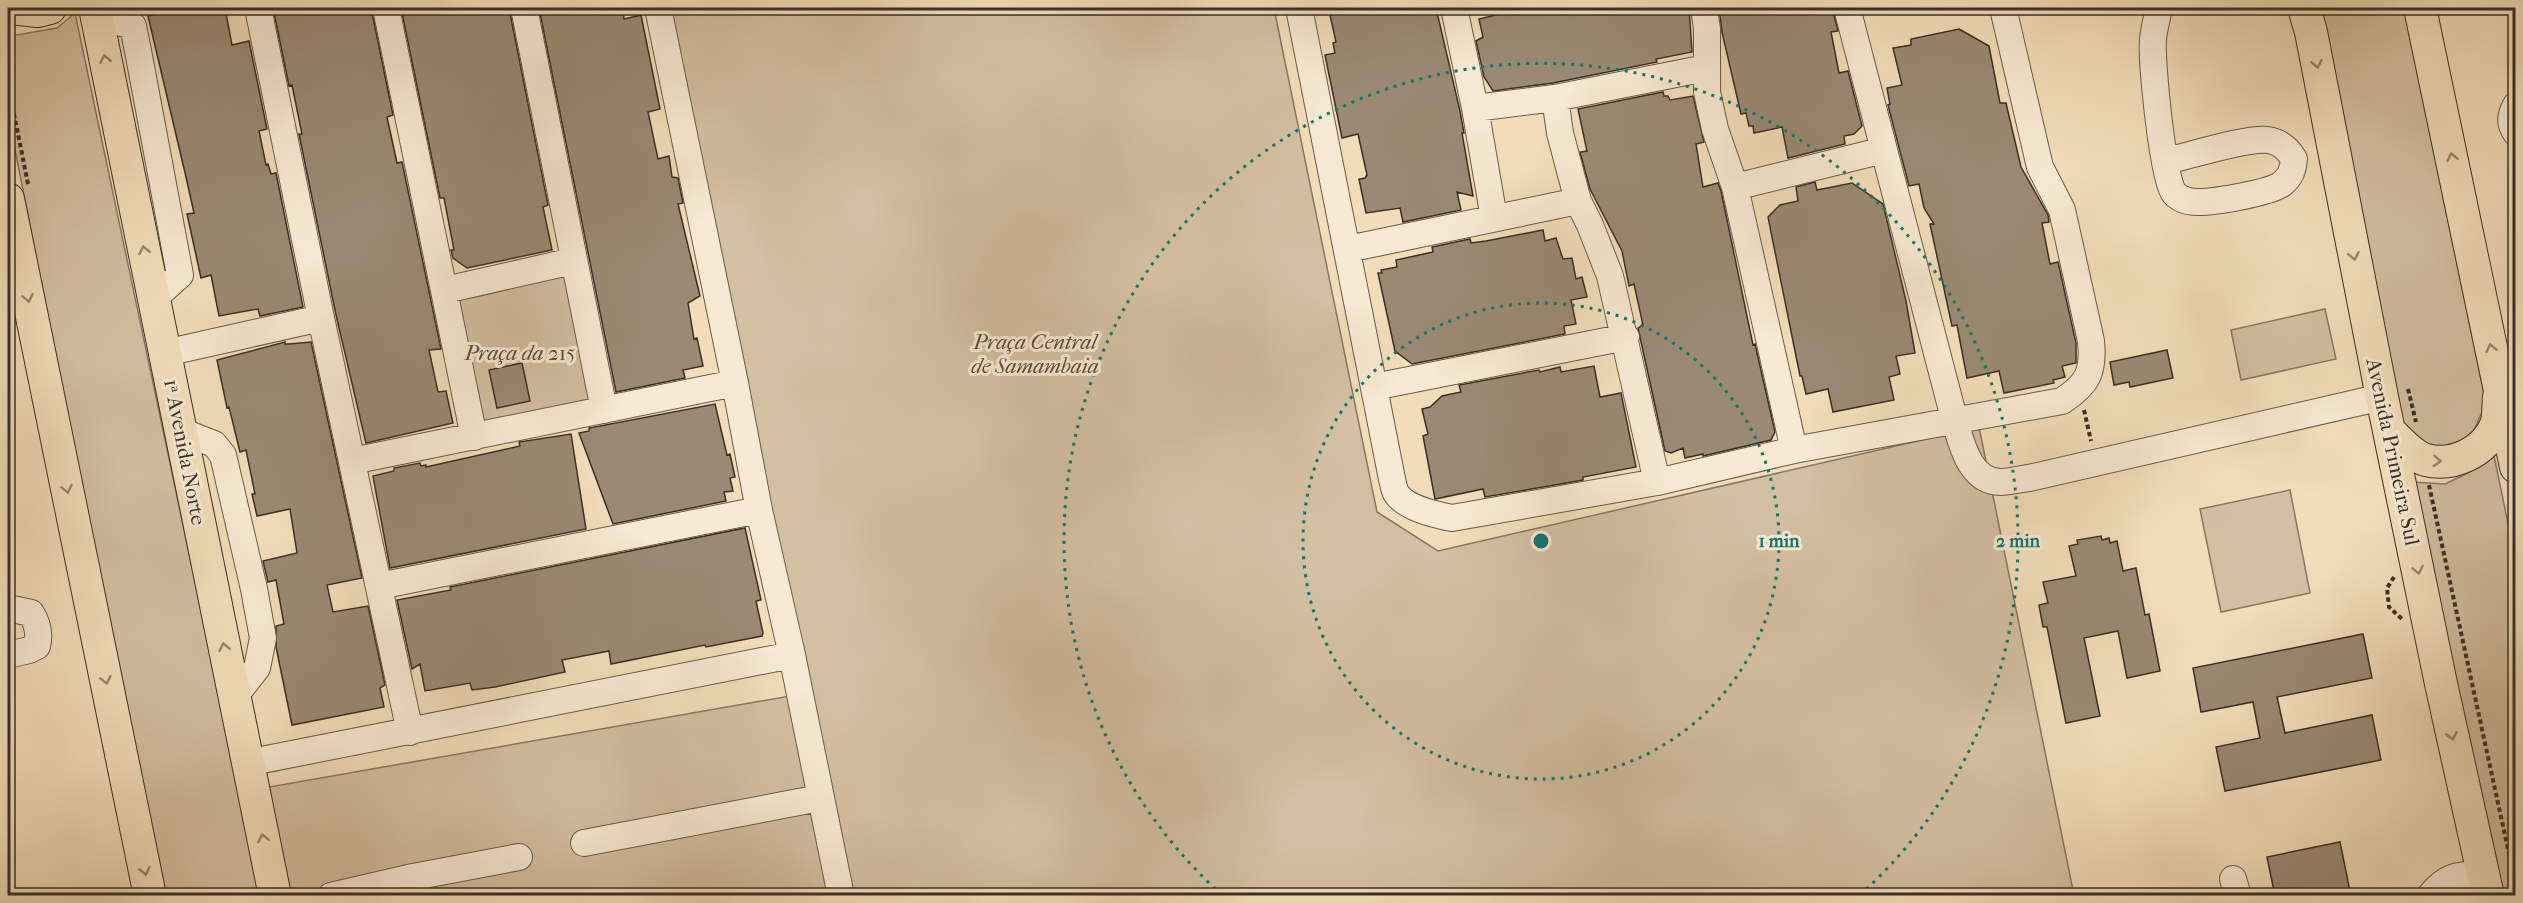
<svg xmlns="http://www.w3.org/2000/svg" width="2523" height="903" viewBox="0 0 2523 903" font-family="'IM FELL French Canon',serif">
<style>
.green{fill:#d3bfa1;stroke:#877764;stroke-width:1.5}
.building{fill:#9a8973;stroke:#3b2f26;stroke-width:1.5}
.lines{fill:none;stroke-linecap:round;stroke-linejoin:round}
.minor-casing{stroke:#695a4b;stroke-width:28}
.major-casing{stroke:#3b2f26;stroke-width:34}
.path{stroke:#3b2f26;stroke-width:4;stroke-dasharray:4.5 3;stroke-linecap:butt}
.minor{stroke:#f7e9d2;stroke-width:26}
.major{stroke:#f2ddba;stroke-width:32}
.oneway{stroke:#968670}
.ring{fill:none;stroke:#0f766e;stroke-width:3;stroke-dasharray:3 6}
.labels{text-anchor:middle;stroke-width:6;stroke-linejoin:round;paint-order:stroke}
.park-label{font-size:21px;font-style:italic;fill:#594c3f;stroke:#f7e9d2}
.street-label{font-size:21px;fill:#3b2f26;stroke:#f7e9d2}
.centre{fill:#0f766e;stroke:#f7e9d2;stroke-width:3}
.ring-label{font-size:18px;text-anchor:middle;font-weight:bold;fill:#0f766e;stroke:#f7e9d2;stroke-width:6;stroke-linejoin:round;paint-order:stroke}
</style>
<rect width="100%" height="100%" fill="#f2ddba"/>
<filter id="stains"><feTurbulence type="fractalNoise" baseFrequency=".00333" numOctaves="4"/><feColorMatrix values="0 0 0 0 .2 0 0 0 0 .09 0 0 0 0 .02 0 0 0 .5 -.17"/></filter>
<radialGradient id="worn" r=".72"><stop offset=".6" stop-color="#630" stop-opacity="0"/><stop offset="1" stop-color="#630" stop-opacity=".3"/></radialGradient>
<!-- green -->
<path class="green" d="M653 8H1274L1377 512 1438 551 1979 427 2074 895H291L269 787 796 695Z
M2312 8H2404L2486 403 2470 439 2434 449 2398 429Z
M75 13 261 895H162L8 114V32L17 35 57 28Z
M564 274 592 409 477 432 447 298Z
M2325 309 2336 359 2241 380 2231 330Z
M2494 456 2516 562 2515 895H2496L2412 482 2445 484 2464 475Z
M2290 490 2310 593 2221 612 2200 509Z"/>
<!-- building -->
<path class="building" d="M166 8H225L232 45 249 41 267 129 259 131 266 165 268 164 271 174 276 173 303 307 260 316 258 309 219 316 211 275 201 278 187 214 194 213 186 177 148 16 157 14 156 10Z
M273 8H371L393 115 387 117 397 163 402 162 441 349 429 350 438 392 446 391 453 423 366 443 336 315 299 134H302L292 85 289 86Z
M401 8H509L548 205 543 207 552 250 467 268 453 258 451 250H454L444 198H440Z
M539 8H623L624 19 641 15 660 109 648 112 658 159 669 156 672 177 678 178 683 203 678 204 700 296 688 303 694 339 697 338 703 366 683 370 685 378 616 392Z
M1359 8H1436L1460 111 1464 133H1462L1473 196 1457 192 1461 210 1403 222 1400 208 1366 213 1359 179 1365 178 1367 175 1358 134 1342 138 1325 55 1335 53 1333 43 1336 42 1330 15Z
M1503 8H1689L1692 52 1656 59 1657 62 1553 83 1493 91 1484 77 1476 41 1483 37 1479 19 1504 13Z
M1719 8H1832L1838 31 1831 32 1839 73 1848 71 1862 126 1854 134 1844 136 1845 144 1788 158 1782 127 1754 133 1753 126H1749L1746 113 1741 114 1722 32Z
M1959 29 1989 46 2000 103H2006L2021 167 2048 215 2049 222 2042 223 2050 264 2058 262 2076 343V363L2062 366 2065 377 2053 380 2054 383 2004 393 1999 371 1967 378 1957 325 1952 326 1930 224H1934L1924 208 1919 184 1909 186 1888 105 1890 104 1887 88 1902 85 1893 48 1911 45V39Z
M1663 92 1664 96H1668L1670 100 1693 96 1704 142 1696 144 1703 187 1718 183 1721 191 1753 345 1755 344 1775 432 1771 440 1703 456V454L1685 458 1683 448 1671 453 1665 451 1638 328 1643 325 1634 284 1629 286 1622 251 1590 189 1580 152 1587 151 1578 109Z
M1815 182 1817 190 1852 183 1883 204 1906 301 1915 353 1896 356 1900 374 1889 377 1894 400 1833 412 1828 389 1806 394 1802 376H1800L1768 217 1780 205 1798 201 1796 187Z
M1543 230 1545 241 1556 238 1563 259 1572 258 1576 279 1582 277 1587 297 1571 300 1576 324 1564 326 1565 334 1412 364 1395 351 1378 273H1382L1381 270 1397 267 1396 260 1433 252 1432 247 1470 239 1471 243 1486 241Z
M285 342V344H289L311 342 362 578 327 585 333 612 368 606 385 685 380 688 384 707 292 725 276 647V626L284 624 276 580 268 582 263 561 297 553 290 509 257 516 252 494H255L246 450 240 452 229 407 227 408 217 360Z
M2167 350 2173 378 2130 387 2129 382 2114 385 2110 362Z
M522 363 530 401 497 408 489 370Z
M1594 366 1600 397 1621 393 1636 467 1583 477V480L1485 497 1483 489 1435 499 1423 436 1428 434 1422 409 1430 407 1442 396 1461 392 1459 385 1539 370 1540 372 1560 367 1561 372Z
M715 404 727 455 730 454 735 477 730 478 733 491 724 492 726 501 613 524 579 433 589 431V428Z
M571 434 586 529 390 568 373 476 394 471V468L420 463 421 466 426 465V467L520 446 519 442Z
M745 528 761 600 756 601 763 633 762 636 706 647 705 645 611 664 609 651 562 660 565 672 495 687 472 690 470 683 425 691 420 664 412 669 397 600 451 590 450 587Z
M2101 536 2102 540 2109 538 2110 543 2117 541 2123 571 2136 568 2145 615 2149 614 2160 671 2127 678 2118 631 2084 638 2100 716 2066 723 2047 627H2043L2039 605 2048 603 2043 582 2076 576 2069 546 2078 544 2077 540Z
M2363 634 2372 678 2277 697 2285 733 2372 715 2381 760 2225 791 2216 747 2260 738 2253 702 2201 712 2193 668Z
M2340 842 2351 896H2275L2267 857Z"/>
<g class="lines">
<defs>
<path id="minor" d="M258 8 321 318 410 732
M386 8 474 437
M524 8 604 410
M658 8 735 383 759 510 792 655 841 896
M1299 8 1392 479C1393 483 1394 489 1396 493 1405 508 1436 515 1452 518L1657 482 1794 450 2062 401C2088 384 2094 372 2091 341L2062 210 2040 167 2003 8
M1454 8 1475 108 1494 218
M1704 8 1707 29V92L1715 129 1735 187 1794 450
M1847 8 1955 422C1962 445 1970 482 2001 482 2010 482 2020 479 2029 478L2382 397
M2159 8C2157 18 2154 29 2153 39 2151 60 2163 181 2174 193 2180 200 2189 202 2198 202 2215 202 2271 193 2283 183 2291 176 2293 169 2294 159 2288 149 2281 142 2268 140 2248 137 2189 156 2166 161
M97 17 133 26 139 56 180 275 153 299
M1555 98 1560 133 1578 201 1590 225 1610 276 1657 482
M2516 105C2510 116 2509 123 2516 133
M1475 108 1555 98 1706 68
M1735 187 1884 150
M1348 249 1578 201
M445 290 573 261
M165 353 321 318
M1374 387 1626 337
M181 431 214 444 223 455 254 589 263 638 257 668 234 697
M352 461 735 383
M379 586 759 510
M8 608 31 613C38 624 40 634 37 646L29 650 8 655
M247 763 792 655
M584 843 820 798
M413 877 519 857
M2233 879 2238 896
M331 896 413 877 417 896
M2430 896C2446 875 2458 875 2483 874"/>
<path id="major" d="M11 8 38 11 50 8
M95 8 275 896
M2304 8 2311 32 2382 397 2440 679 2488 896
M2420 8 2516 467
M8 199 150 896
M2389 431C2399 440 2412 456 2426 460 2453 467 2485 452 2496 425 2499 417 2498 405 2499 397"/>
</defs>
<!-- minor casing -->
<use href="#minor" class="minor-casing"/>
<!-- major casing -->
<use href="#major" class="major-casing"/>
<!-- path -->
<path class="path" d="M8 84 28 184
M2408 389 2416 422
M2084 410 2091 441
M2429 485 2516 886
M2394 577 2387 588 2389 607 2402 619"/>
<!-- minor -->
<use href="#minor" class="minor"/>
<!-- major -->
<use href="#major" class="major"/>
</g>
<!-- one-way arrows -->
<defs><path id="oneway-chevron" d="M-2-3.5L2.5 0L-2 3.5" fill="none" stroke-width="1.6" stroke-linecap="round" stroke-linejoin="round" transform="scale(1.5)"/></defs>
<g class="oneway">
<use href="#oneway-chevron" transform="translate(105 59) rotate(-101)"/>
<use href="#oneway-chevron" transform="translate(2317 64) rotate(79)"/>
<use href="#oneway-chevron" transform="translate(2452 157) rotate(-102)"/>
<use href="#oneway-chevron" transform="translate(144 250) rotate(-101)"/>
<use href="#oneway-chevron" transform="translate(2354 256) rotate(79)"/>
<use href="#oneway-chevron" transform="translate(28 298) rotate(78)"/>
<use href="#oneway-chevron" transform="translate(2491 348) rotate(-102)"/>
<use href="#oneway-chevron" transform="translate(2437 461) rotate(4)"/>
<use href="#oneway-chevron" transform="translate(67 489) rotate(78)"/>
<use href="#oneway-chevron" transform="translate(2418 570) rotate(78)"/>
<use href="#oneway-chevron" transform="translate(224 647) rotate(-101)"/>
<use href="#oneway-chevron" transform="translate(106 680) rotate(78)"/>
<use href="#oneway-chevron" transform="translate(2452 736) rotate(77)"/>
<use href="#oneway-chevron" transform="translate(263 838) rotate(-102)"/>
<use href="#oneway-chevron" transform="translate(145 871) rotate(78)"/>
</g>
<!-- distance rings -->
<g class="ring">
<circle cx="1541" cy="541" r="238"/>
<path d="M1222 895A477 477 0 1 1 1860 895"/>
</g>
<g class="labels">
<!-- park labels -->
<g class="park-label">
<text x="1035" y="349">Praça Central<tspan x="1035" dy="24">de Samambaia</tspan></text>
<text x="520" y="360">Praça da 215</text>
</g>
<!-- street labels -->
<g class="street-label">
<text transform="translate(185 452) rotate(79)" y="7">1ᵃ Avenida Norte</text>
<text transform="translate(2393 452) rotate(78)" y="7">Avenida Primeira Sul</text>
</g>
</g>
<circle cx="1541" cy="541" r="9" class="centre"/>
<g class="ring-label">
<text x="1779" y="547">1 min</text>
<text x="2018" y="547">2 min</text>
</g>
<!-- margin -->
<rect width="2523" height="903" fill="none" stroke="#f2ddba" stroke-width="30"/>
<rect x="9" y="9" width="2505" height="885" fill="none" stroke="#3b2f26" stroke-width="3"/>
<rect x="15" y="15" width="2493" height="873" fill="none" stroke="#3b2f26" stroke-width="1.5"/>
<rect width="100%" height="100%" filter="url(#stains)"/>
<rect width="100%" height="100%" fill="url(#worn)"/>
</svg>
